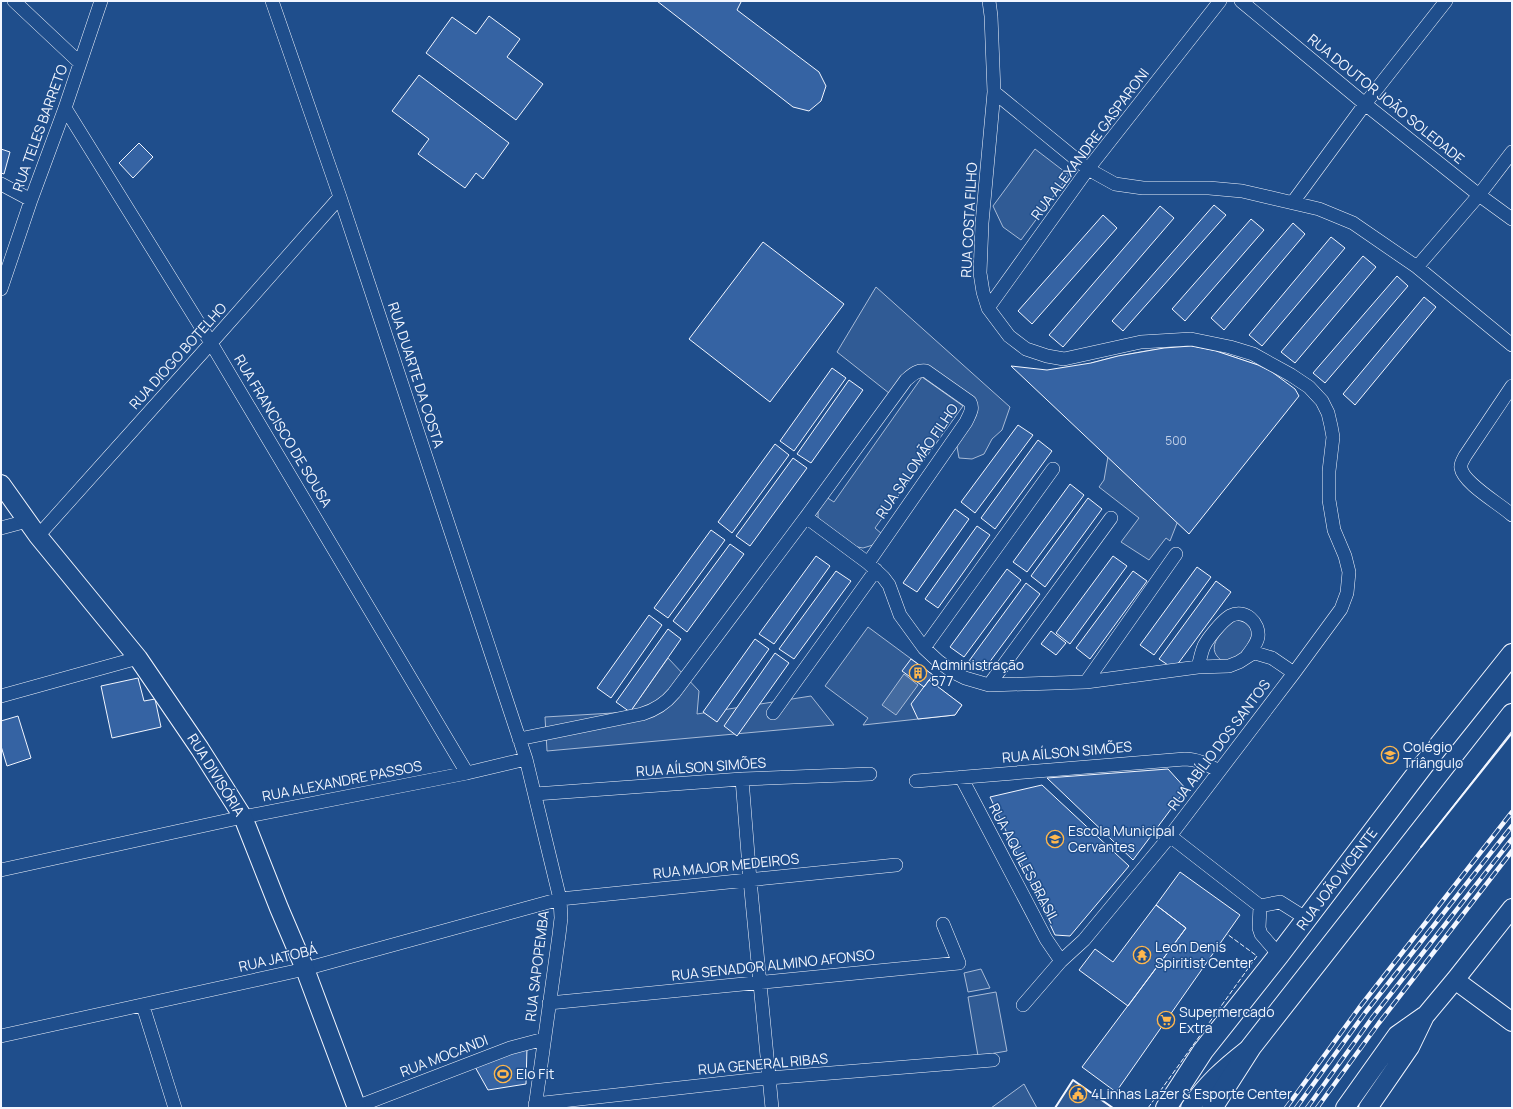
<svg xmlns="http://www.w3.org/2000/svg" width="1513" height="1109" viewBox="0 0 1513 1109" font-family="Manrope,sans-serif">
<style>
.green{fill:#305b95;stroke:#a8bbd7}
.water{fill:#446ba0;stroke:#a8bbd7}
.building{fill:#3563a3;stroke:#f2f6ff}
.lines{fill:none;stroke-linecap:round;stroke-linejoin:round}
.street-casing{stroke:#f2f6ff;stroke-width:14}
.secondary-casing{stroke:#f2f6ff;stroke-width:20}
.primary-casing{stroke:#f2f6ff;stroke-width:22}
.street{stroke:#1f4e8c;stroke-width:13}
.secondary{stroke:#1f4e8c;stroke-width:18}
.primary{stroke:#1f4e8c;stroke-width:20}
.rail-casing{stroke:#f2f6ff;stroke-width:4.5}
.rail{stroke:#1f4e8c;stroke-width:3;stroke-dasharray:9;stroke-linecap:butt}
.fence{stroke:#f2f6ff;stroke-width:1;stroke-dasharray:5 2;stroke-linecap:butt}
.wall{stroke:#f2f6ff;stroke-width:2}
.labels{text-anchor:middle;stroke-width:3;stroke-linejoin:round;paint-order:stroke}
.number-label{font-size:12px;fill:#c3d1e8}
.street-label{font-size:14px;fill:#f2f6ff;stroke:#1f4e8c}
.poi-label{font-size:14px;fill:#f2f6ff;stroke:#1f4e8c;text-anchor:start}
</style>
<rect width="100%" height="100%" fill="#1f4e8c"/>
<!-- green -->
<path class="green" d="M1035 149 1069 175 1021 240 1003 227 993 206Z
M876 287 1010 407 1002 430 992 439 984 454 972 459 959 458 956 441 977 410 926 371 894 397 837 352Z
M1191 346 1216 351 1258 365 1248 407 1147 461 1137 485 1188 495 1170 541 1166 538 1149 560 1121 542 1139 518 1099 487 1104 480 1112 433 1091 363C1124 354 1157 348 1191 346Z
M922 377 963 406 875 528 882 534 873 545 863 548 852 546 818 518V508L826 497 834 502Z
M1234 620C1244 620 1248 624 1253 632 1250 642 1242 657 1231 661 1229 661 1224 660 1221 660 1204 647 1223 630 1234 620Z
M868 627 933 675 929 680 962 705 955 715 863 725 868 718 825 686Z
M668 658 699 691 697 714 811 696 834 725 547 751 545 717 630 712Z
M981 969 990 988 968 992 964 973Z
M996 992 1007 1051 978 1056 968 997Z
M1073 1080 1113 1108H1055Z
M1024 1084 1037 1108H991Z"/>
<!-- water -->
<path class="water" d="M904 674 918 685 896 715 882 705Z"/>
<!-- building -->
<path class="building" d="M657 1H740L741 2 737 10 819 72 826 86 821 101 809 111 793 107Z
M489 16 520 39 507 57 543 84 516 120 426 53 452 17 476 34Z
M419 75 509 143 483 179 476 173 465 188 418 154 429 139 392 111Z
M139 143 153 157 133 178 119 163Z
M1 149 10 152 4 174 1 173Z
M1214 205 1226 215 1123 331 1112 321Z
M1160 206 1174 218 1063 347 1049 335Z
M1103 215 1117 228 1032 324 1018 311Z
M1251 219 1264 230 1185 321 1172 309Z
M1293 223 1305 234 1224 330 1211 318Z
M1331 237 1345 248 1262 346 1249 335Z
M763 242 844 304 770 402 689 339Z
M1363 256 1376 267 1295 363 1281 352Z
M1397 276 1408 286 1325 383 1313 373Z
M1424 297 1436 307 1355 405 1343 394Z
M1191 346 1216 351 1258 365 1272 372 1295 389 1299 396 1189 534 1011 366 1047 370 1091 363 1118 356 1164 348Z
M832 368 846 378 794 451 780 441Z
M849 380 863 390 811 463 797 454Z
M1018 425 1033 435 975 513 961 502Z
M1038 440 1052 451 995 529 981 518Z
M775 444 789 455 732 533 718 522Z
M793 458 807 468 750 546 736 536Z
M1070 484 1084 495 1027 572 1013 562Z
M1088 498 1102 509 1045 587 1031 576Z
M955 509 969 519 917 592 903 583Z
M977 526 990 535 938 608 925 599Z
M711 530 725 540 668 618 654 608Z
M730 544 744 554 687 632 673 621Z
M816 556 830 566 774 644 759 634Z
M1113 556 1127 566 1070 644 1056 633Z
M1197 567 1211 577 1154 655 1140 645Z
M1007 569 1021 580 964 657 950 647Z
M836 571 851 581 794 659 779 649Z
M1133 571 1147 581 1090 659 1076 648Z
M1216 581 1231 592 1174 669 1159 659Z
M1026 583 1040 594 983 671 969 661Z
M649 615 662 625 611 698 597 688Z
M668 629 681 639 630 712 616 702Z
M1051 631 1066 643 1056 655 1041 644Z
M755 639 769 649 717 722 703 712Z
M775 653 789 663 737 736 724 726Z
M911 659 933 675 924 687 902 671Z
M138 678 144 701 155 699 161 727 112 738 101 686Z
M929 680 962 705 955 715 918 719 911 704Z
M18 716 31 758 7 766 1 746V721Z
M1168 769 1186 789 1133 860 1047 778Z
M1042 785 1129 866 1070 936 1055 935 990 797Z
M1180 872 1240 915 1116 1092 1082 1067 1186 928 1156 905Z
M1156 905 1186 928 1128 1006 1079 970 1095 949 1113 962Z
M527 1047 526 1084 488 1090 474 1065Z"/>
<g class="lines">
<defs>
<path id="street" d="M14 1 80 63
M272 1 340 197 526 759 560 899 561 918 559 935 535 1108
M989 1 991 16 994 92 982 223 980 273 983 292 988 308 1009 336 1026 349 1047 356 1064 359 1141 342 1191 339 1230 347 1253 354 1291 375 1309 387 1322 401 1328 413 1331 426 1333 437 1329 471V500L1334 530 1345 556 1349 572 1347 593 1341 609 1294 673 1170 836 1084 940 1061 961 1023 1005
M1241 1 1365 104 1479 195 1512 219
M994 92 1088 169 1115 184 1143 188H1209L1242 191 1319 209 1353 223 1417 267 1512 345
M65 108 211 343 467 773
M1 184 31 200
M1293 202 1365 104 1446 1
M1417 267 1479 195 1512 152
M1 289 31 200 65 108 101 1
M988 308 1088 169 1220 1
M1512 386 1465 456C1463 460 1460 464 1461 468 1463 483 1500 504 1512 515
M806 517 906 380C913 374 917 370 926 371L970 402C974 409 969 415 966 422L868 563
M1 528 27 521
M38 536 211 343 340 197
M924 648 1053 469
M1198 667C1200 660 1201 653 1204 646 1208 638 1222 621 1230 616 1245 608 1260 623 1258 637 1257 644 1251 650 1247 656
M1086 682 1176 554
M989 685 1111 518
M1 696 138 658
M773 713 876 570
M519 739 642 714C655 710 665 704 674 693L806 517 868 563 883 577 889 585 900 615 924 648 938 661 953 672 965 678 989 685 1086 682 1198 667 1229 666 1239 662 1250 655 1255 653 1272 658 1294 673
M961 777 1046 939 1061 961
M742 779 750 880 772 1108
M916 781 1185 759C1198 759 1208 765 1219 771
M535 794 742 779 870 774
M1170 836 1260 906
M1 870 243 817 467 773 526 759
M1260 906 1259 928 1261 934 1279 955
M1260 906 1280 902 1307 919
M549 1003 959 963 943 924
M143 1006 175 1108
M1 1036 305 969 560 899 896 865
M535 1104 769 1078 993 1060
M356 1107 510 1048 544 1039"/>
<path id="secondary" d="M1 484 38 536 138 658 200 749 243 817 279 908 305 969 357 1108
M1455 980 1512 1022
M1190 1108C1206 1084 1224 1068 1247 1050
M1345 1108 1397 1035 1424 1016
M1368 1108 1410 1047 1425 1016 1455 980 1512 908"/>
<path id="primary" d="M1166 1108 1203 1051 1279 955 1425 763 1512 654
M1212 1108 1251 1047 1512 714"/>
</defs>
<!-- street casing -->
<use href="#street" class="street-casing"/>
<!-- secondary casing -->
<use href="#secondary" class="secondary-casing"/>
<!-- primary casing -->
<use href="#primary" class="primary-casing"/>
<!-- street -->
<use href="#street" class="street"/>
<!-- secondary -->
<use href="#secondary" class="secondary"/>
<!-- primary -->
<use href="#primary" class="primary"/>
<defs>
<path id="rail" d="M1286 1108 1359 1008 1512 812
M1296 1108 1365 1013 1512 826
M1307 1108 1372 1018 1512 839
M1317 1108 1379 1023 1512 851"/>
</defs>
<!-- rail casing -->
<use href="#rail" class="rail-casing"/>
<!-- rail -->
<use href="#rail" class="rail"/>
<!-- fence -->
<path class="fence" d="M1148 1108 1257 956 1227 934"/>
<!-- wall -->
<path class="wall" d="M1421 847 1512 733
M1055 1108 1073 1080 1113 1108"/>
</g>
<!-- icons -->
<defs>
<symbol id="building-ring" viewBox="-11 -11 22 22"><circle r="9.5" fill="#1f4e8c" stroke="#ffb74d" stroke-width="1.5"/><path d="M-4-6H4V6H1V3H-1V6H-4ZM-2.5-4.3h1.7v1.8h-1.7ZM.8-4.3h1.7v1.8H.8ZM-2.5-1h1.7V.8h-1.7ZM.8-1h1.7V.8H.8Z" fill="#ffb74d"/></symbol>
<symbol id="school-ring" viewBox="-11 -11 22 22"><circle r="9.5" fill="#1f4e8c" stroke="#ffb74d" stroke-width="1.5"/><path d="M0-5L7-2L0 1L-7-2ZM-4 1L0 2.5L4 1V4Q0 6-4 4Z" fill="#ffb74d"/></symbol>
<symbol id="temple-ring" viewBox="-11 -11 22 22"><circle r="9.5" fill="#1f4e8c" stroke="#ffb74d" stroke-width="1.5"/><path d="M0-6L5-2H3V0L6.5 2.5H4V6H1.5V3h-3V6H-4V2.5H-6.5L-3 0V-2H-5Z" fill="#ffb74d"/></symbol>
<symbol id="supermarket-ring" viewBox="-11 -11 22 22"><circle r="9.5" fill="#1f4e8c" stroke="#ffb74d" stroke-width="1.5"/><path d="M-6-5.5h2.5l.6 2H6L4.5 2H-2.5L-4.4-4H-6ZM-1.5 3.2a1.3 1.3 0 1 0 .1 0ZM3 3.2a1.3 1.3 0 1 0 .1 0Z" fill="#ffb74d"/></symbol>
<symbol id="stadium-ring" viewBox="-11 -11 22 22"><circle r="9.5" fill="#1f4e8c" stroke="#ffb74d" stroke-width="1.5"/><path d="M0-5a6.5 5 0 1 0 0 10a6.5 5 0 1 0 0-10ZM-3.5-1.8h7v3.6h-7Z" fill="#ffb74d"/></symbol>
<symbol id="civic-ring" viewBox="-11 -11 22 22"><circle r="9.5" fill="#1f4e8c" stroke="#ffb74d" stroke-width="1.5"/><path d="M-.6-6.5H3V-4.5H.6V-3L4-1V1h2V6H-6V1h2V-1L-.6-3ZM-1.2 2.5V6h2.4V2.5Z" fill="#ffb74d"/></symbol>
</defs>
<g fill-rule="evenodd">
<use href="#building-ring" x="908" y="663" width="20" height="20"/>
<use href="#school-ring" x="1380" y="745" width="20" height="20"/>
<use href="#school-ring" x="1045" y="829" width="20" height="20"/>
<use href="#temple-ring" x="1132" y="945" width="20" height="20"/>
<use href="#supermarket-ring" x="1156" y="1010" width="20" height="20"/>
<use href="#stadium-ring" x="493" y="1064" width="20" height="20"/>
<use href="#civic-ring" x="1068" y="1084" width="20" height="20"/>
</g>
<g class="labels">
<!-- number labels -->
<g class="number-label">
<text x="1176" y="445">500</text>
</g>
<!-- street labels -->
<g class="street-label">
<text transform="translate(1386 99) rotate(39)" y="5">RUA DOUTOR JOÃO SOLEDADE</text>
<text transform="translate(40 128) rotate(-70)" y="5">RUA TELES BARRETO</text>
<text transform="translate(1090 144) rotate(-53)" y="5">RUA ALEXANDRE GASPARONI</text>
<text transform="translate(969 220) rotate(-87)" y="5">RUA COSTA FILHO</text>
<text transform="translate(178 356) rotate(-48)" y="5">RUA DIOGO BOTELHO</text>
<text transform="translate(416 375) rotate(72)" y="5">RUA DUARTE DA COSTA</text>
<text transform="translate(283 431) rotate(59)" y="5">RUA FRANCISCO DE SOUSA</text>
<text transform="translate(917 461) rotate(-56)" y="5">RUA SALOMÃO FILHO</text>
<text transform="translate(1219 745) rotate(-53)" y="5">RUA ABÍLIO DOS SANTOS</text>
<text transform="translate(1067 752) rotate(-5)" y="5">RUA AÍLSON SIMÕES</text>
<text transform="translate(701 767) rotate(-4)" y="5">RUA AÍLSON SIMÕES</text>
<text transform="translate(216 775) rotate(58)" y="5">RUA DIVISÓRIA</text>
<text transform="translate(342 781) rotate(-11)" y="5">RUA ALEXANDRE PASSOS</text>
<text transform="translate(1024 863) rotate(62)" y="5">RUA AQUILES BRASIL</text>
<text transform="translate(726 866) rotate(-6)" y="5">RUA MAJOR MEDEIROS</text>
<text transform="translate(1337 879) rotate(-53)" y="5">RUA JOÃO VICENTE</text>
<text transform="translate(278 958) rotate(-13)" y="5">RUA JATOBÁ</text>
<text transform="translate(773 965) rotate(-6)" y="5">RUA SENADOR ALMINO AFONSO</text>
<text transform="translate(537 966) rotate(-83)" y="5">RUA SAPOPEMBA</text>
<text transform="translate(444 1056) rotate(-21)" y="5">RUA MOCANDI</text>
<text transform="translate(763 1064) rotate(-5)" y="5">RUA GENERAL RIBAS</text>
</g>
<!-- poi labels -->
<g class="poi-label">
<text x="931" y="670">Administração<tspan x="931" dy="16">577</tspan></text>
<text x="1403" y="752">Colégio<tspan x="1403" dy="16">Triângulo</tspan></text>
<text x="1068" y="836">Escola Municipal<tspan x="1068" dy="16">Cervantes</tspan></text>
<text x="1155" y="952">Leon Denis<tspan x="1155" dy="16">Spiritist Center</tspan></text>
<text x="1179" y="1017">Supermercado<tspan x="1179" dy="16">Extra</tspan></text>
<text x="516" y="1079">Elo Fit</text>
<text x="1091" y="1099">4Linhas Lazer &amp; Esporte Center</text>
</g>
</g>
<!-- border -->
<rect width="1513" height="1109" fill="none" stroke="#f2f6ff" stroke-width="4"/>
</svg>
